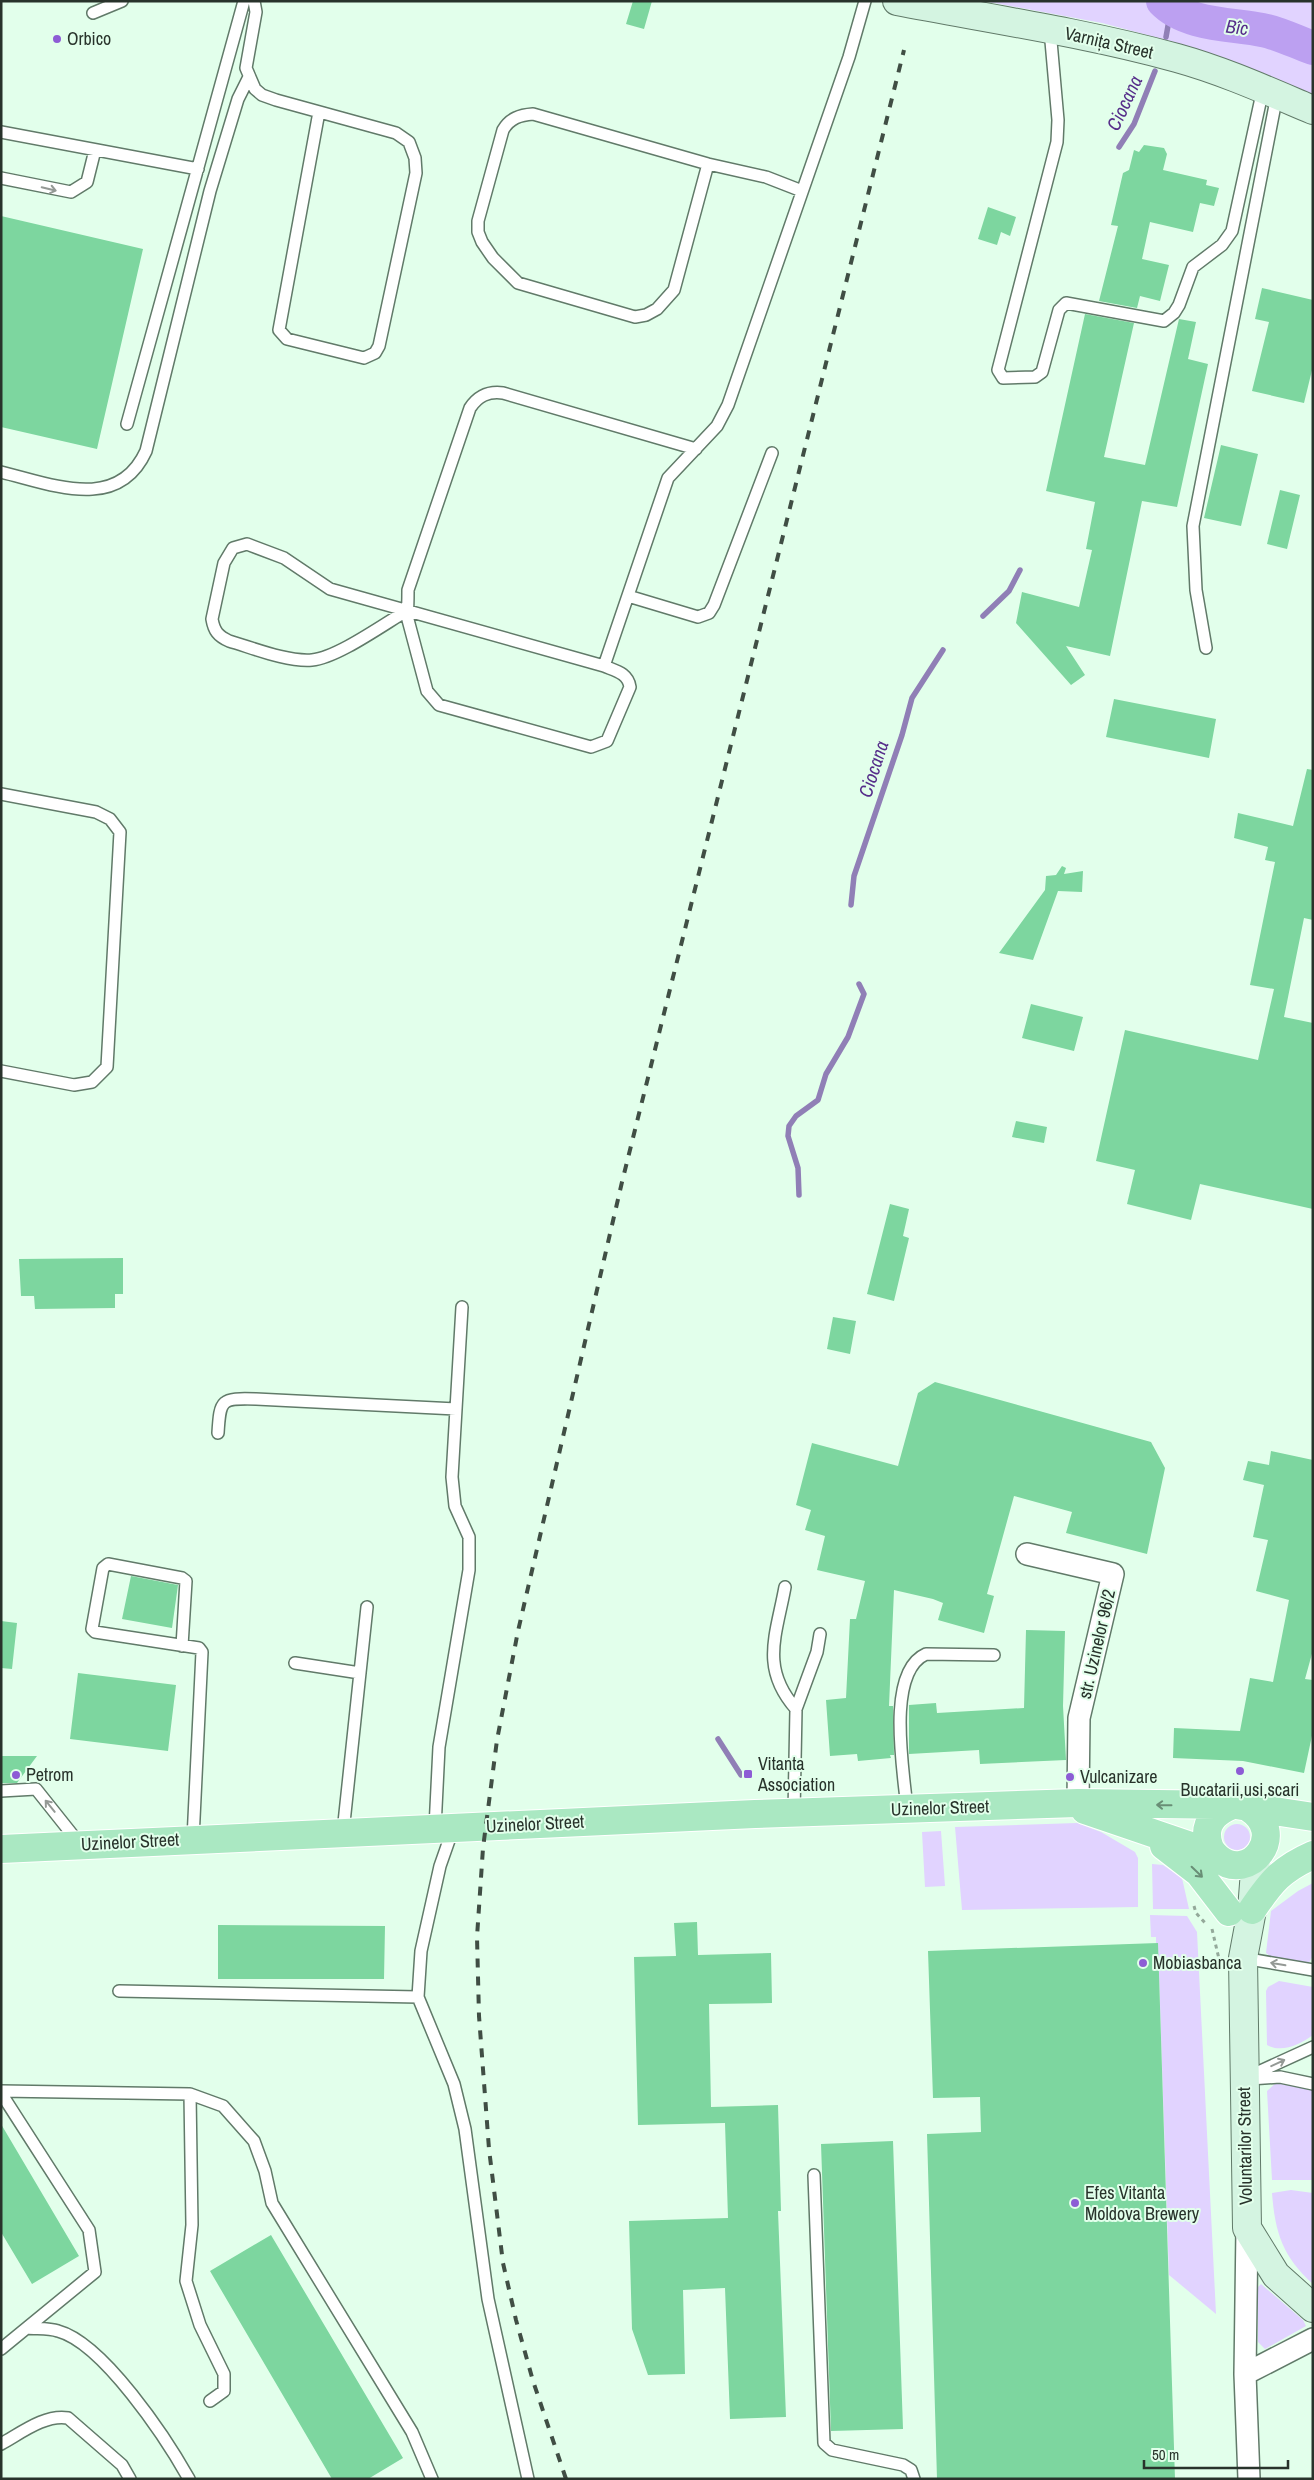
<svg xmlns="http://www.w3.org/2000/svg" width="1314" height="2480" viewBox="0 0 1314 2480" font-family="'Archivo Narrow',sans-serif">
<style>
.green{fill:#e1d3ff}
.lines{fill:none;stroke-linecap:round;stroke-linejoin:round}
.stream{stroke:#907fb6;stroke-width:5.5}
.river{stroke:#bca0f1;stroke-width:34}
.building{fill:#7dd69f}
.lane-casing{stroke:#617a69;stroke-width:14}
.street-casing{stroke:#617a69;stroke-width:24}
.secondary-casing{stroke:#617a69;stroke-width:30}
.primary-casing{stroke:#fff;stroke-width:30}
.path{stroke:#94a99a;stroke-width:3;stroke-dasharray:4 4;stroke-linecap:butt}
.lane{stroke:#fff;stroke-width:11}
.street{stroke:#fff;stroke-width:21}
.secondary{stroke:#d4f4e1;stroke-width:28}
.primary{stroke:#aae8c2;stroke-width:28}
.rail{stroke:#404e44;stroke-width:4;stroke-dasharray:9 9;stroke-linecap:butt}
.oneway{stroke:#949995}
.oneway2{stroke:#698e76}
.poi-dot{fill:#8d5cd5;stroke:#e2ffeb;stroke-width:2}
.labels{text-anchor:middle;stroke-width:4;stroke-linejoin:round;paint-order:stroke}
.poi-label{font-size:18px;fill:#28332b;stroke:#e2ffeb;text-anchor:start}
.street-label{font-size:18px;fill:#28332b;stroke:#e2ffeb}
.water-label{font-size:19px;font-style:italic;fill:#562e8a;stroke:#e2ffeb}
</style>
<rect width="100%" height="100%" fill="#e2ffeb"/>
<!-- green -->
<path class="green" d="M983 1H1313V94L1174 42 1102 23Z
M1077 1823 1101 1832 1135 1852 1138 1858V1907L962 1910 955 1827Z
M1224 1837a13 13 0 1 1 26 0a13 13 0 1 1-26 0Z
M941 1831 945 1886 925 1887 922 1832Z
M1152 1864 1163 1865 1182 1878 1189 1909H1153Z
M1313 1883V1956L1308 1964C1293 1962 1277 1963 1266 1953L1271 1911 1298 1891Z
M1150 1915 1187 1916 1197 1932 1216 2314 1169 2275 1158 1944H1156V1937H1151Z
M1279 1981 1313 1987V2035C1300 2045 1281 2053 1267 2045L1266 1991 1268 1987Z
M1276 2083 1313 2090V2180H1272L1267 2091Z
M1291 2190 1313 2193V2284C1283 2257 1275 2233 1272 2193Z
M1261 2284 1303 2320 1306 2326 1265 2349 1258 2342V2287Z"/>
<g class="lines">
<!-- stream -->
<path class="stream" d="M1166 37 1171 9
M1119 147 1134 124 1155 71
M983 616 1009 591 1020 570
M851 905 854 876 902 735 912 698 943 650
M799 1195 798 1168 788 1136 789 1126 796 1116 818 1100 826 1074 848 1037 864 994 859 984
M718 1739 741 1775"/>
<!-- river -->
<path class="river" d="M1163 1C1186 25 1231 24 1262 30 1279 33 1296 42 1313 48"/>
</g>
<!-- building -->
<path class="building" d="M633 1H652L644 29 626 24Z
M1144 145 1164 148 1167 154 1163 170 1207 180 1206 185 1219 188 1214 206 1200 203 1193 232 1150 222 1142 259 1169 265 1160 301 1140 296 1137 308 1099 301 1118 226 1111 225 1123 173 1129 170 1134 150 1139 152Z
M988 207 1016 217 1010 236 1001 232 997 245 978 239Z
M1 216 143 249 97 449 1 427Z
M1262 288 1313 300V366L1304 403 1252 391 1269 322 1255 319Z
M1085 314 1134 323 1104 457 1145 465 1179 319 1196 322 1188 359 1208 364 1177 507 1142 501 1110 656 1066 646 1085 675 1071 685 1016 623 1022 592 1079 607 1092 550 1086 549 1095 502 1046 491Z
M1221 445 1258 454 1241 526 1204 518Z
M1280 490 1300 495 1287 549 1267 544Z
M1114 699 1216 719 1209 758 1106 737Z
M1307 769 1313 770V920L1304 918 1284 1017 1313 1023V1209L1200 1184 1191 1220 1127 1204 1135 1170 1096 1161 1125 1030 1258 1060 1274 989 1250 985 1275 862 1265 860 1268 847 1234 838 1238 813 1293 826Z
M1062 866 1066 868 1064 874 1083 871 1082 892 1058 891 1033 960 999 953 1045 890 1046 876 1056 875Z
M1031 1004 1083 1017 1074 1051 1022 1038Z
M1016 1121 1047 1127 1044 1143 1012 1137Z
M890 1204 909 1209 903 1236 909 1238 894 1301 867 1294Z
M123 1258V1294H115V1308L35 1309 34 1296H21L19 1259Z
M833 1317 856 1321 850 1354 827 1349Z
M935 1382 1151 1442 1165 1468 1147 1554 1066 1533 1072 1512 1014 1496 987 1594 994 1596 984 1633 938 1620 943 1603 933 1599 894 1590 889 1706H893L894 1755H890L891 1758 858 1761 857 1754 830 1756 826 1700 846 1698 850 1619H856L865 1581 817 1570 825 1536 805 1530 811 1510 796 1505 812 1443 898 1466 918 1393Z
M1271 1451 1313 1460V1650L1305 1679 1313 1680V1731L1304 1773 1243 1761 1173 1758 1174 1728 1240 1731 1250 1678 1273 1682 1289 1600 1256 1591 1268 1540 1253 1537 1264 1485 1243 1480 1248 1461 1269 1465Z
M131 1576 178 1585 172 1628 122 1619Z
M1 1621 17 1623 12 1669 1 1668Z
M1026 1630 1065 1631 1063 1706 1066 1760 980 1764 979 1750 909 1754V1705L936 1703 937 1713 1024 1708Z
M78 1673 176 1685 168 1751 70 1739Z
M1 1756H37L17 1783H1Z
M697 1922 698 1955 771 1953 772 2003 709 2004 711 2107 778 2105 781 2211H778L786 2417 730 2419 725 2288 683 2290 685 2374 648 2375 632 2329 629 2221 728 2218 725 2123 638 2125 634 1957 676 1956 674 1923Z
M218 1925 385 1926 384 1979H218Z
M1158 1943 1175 2479H937L927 2134 981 2132 980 2097 933 2098 928 1951Z
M1 2124 79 2256 32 2284 1 2232Z
M893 2141 903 2429 831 2431 821 2144Z
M271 2235 403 2458 368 2479H332L210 2271Z"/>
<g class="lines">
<defs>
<path id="lane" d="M254 1 256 12 246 68 255 89 262 95 276 100 396 133 409 142 415 158 416 173 379 346 375 353 364 358 287 339 279 330 319 112
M93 13 122 1
M1050 30 1058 120 1057 142 998 370 1003 378 1035 377 1042 372 1059 310 1066 303 1164 321 1174 313 1179 305 1193 267 1222 245 1232 231 1263 89
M1 132 198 169
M708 164 674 290 657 309 646 315 635 317 518 283 493 258 482 242 478 232V221L503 130C510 118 520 115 533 114L708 164 766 177 802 191
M1 178 71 192 87 182 95 150
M127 424 244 1
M1 472C51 484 118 513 146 451L210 191 238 99 249 77
M628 596 698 617 709 613 714 605 772 453
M408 610C384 624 337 658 312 660 287 662 253 648 229 641 218 636 214 631 212 619L224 563 233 548 247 544 284 558 330 589 604 666C616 671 628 673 630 687L607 741 591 747 439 705 427 691 407 616C408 608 408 599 408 590L470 408C478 396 488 391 503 393L696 449
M1206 648 1196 590 1193 526 1277 95
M604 666 668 478 717 426 728 405 849 57 865 1
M1 794 96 812 110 819 120 832 107 1067 92 1082 74 1085 1 1071
M218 1433C220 1399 221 1398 256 1399L456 1409
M785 1587C776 1636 760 1668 796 1709
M182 1646 186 1581 182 1578 108 1564 103 1568 92 1629 95 1632 199 1648 202 1652 193 1839
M295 1663 360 1673
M1 1791 36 1789 79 1843
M907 1809C904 1773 885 1672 926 1654L994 1655
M794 1813 796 1709 817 1652 820 1634
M435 1828 439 1747 469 1570V1537L455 1506 452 1477 462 1307
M453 1829 440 1866 421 1951 418 1997 454 2084 465 2129 488 2299 528 2479
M343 1832 367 1607
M1243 1958 1313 1970
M119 1991 418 1997
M1245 2078 1313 2047
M1250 2079 1280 2077 1313 2084
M1 2091 190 2094 223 2106 254 2141 265 2171 272 2203 412 2432 432 2479
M1 2093 89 2230 95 2272 1 2349
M190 2094 192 2225 186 2281 200 2325 224 2374V2391L210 2401
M814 2175 824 2443 832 2450 903 2465 911 2470 914 2479
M27 2328C37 2329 49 2328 58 2331 103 2343 166 2438 189 2479
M1 2444C21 2433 45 2414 68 2418L122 2465 130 2479"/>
<path id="street" d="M1027 1554 1113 1574 1079 1718 1078 1803
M1247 2228 1245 2374 1249 2479
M1245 2374 1313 2339"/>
<path id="secondary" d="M897 1C991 19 1086 33 1177 58 1224 71 1268 91 1313 110
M1256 1858 1252 1910 1243 1958 1247 2228 1276 2275 1313 2308"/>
<path id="primary" d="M1230 1806C1218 1811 1207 1820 1207 1834 1207 1843 1210 1852 1218 1858 1249 1884 1289 1834 1249 1808
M1085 1810 1214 1854
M1164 1846 1199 1873 1229 1912
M1 1849 755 1814 1078 1803 1236 1805 1313 1817
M1252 1910C1271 1882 1281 1869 1313 1855"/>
</defs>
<!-- lane casing -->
<use href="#lane" class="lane-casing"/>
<!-- street casing -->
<use href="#street" class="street-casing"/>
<!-- secondary casing -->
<use href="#secondary" class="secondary-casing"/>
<!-- primary casing -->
<use href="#primary" class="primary-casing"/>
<!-- path -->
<path class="path" d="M1194 1906 1196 1913 1207 1925
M1212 1929 1219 1959"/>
<!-- lane -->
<use href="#lane" class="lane"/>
<!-- street -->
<use href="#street" class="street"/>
<!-- secondary -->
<use href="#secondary" class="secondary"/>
<!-- primary -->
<use href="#primary" class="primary"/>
<!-- rail -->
<path class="rail" d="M566 2479 533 2381 516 2320 503 2263 489 2149 479 2016 477 1937 483 1848 497 1740 518 1631 622 1182 904 50"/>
</g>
<!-- one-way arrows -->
<defs><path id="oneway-shaft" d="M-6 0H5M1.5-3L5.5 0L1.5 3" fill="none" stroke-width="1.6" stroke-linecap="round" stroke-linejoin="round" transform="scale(1.25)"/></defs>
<g class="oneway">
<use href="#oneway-shaft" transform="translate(49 189) rotate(13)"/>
<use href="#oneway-shaft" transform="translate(50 1806) rotate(-129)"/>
<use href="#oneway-shaft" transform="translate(1278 1964) rotate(-170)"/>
<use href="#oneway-shaft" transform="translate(1278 2063) rotate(-25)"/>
</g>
<g class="oneway2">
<use href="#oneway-shaft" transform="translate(1164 1805) rotate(-179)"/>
<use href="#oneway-shaft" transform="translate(1197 1872) rotate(44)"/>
</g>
<!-- markers -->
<g class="poi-dot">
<circle cx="57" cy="39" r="5"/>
<circle cx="1240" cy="1771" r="5"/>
<rect x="743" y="1769" width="10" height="10" rx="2.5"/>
<circle cx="16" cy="1775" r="5"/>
<circle cx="1070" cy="1777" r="5"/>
<circle cx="1143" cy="1963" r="5"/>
<circle cx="1075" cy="2203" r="5"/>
</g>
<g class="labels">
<!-- poi labels -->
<g class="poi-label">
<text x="67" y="45">Orbico</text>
<text x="758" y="1770">Vitanta<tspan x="758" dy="21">Association</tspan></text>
<text x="26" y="1781">Petrom</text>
<text x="1080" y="1783">Vulcanizare</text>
<text x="1240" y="1796" text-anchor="middle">Bucatarii,usi,scari</text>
<text x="1153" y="1969">Mobiasbanca</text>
<text x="1085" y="2199">Efes Vitanta<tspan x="1085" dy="21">Moldova Brewery</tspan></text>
</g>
<!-- street labels -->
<g class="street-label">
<text transform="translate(1109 43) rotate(13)" y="6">Varnița Street</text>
<text transform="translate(1097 1644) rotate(-77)" y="6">str. Uzinelor 96/2</text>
<text transform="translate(940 1808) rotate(-2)" y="6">Uzinelor Street</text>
<text transform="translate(535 1824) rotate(-3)" y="6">Uzinelor Street</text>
<text transform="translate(130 1842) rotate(-3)" y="6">Uzinelor Street</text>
<text transform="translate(1245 2146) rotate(-91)" y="6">Voluntarilor Street</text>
</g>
<!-- water labels -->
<g class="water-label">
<text transform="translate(1237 27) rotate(7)" y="7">Bîc</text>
<text transform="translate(1124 103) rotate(-65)" y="7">Ciocana</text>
<text transform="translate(873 769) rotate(-72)" y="7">Ciocana</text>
</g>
</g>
<!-- border -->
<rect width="1314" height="2480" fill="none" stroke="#28332b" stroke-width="5"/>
<!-- scale -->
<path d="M1144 2460v8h144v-8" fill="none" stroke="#28332b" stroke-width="2.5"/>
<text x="1152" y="2460" font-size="15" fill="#28332b" stroke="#e2ffeb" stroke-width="4" paint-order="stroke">50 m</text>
</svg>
